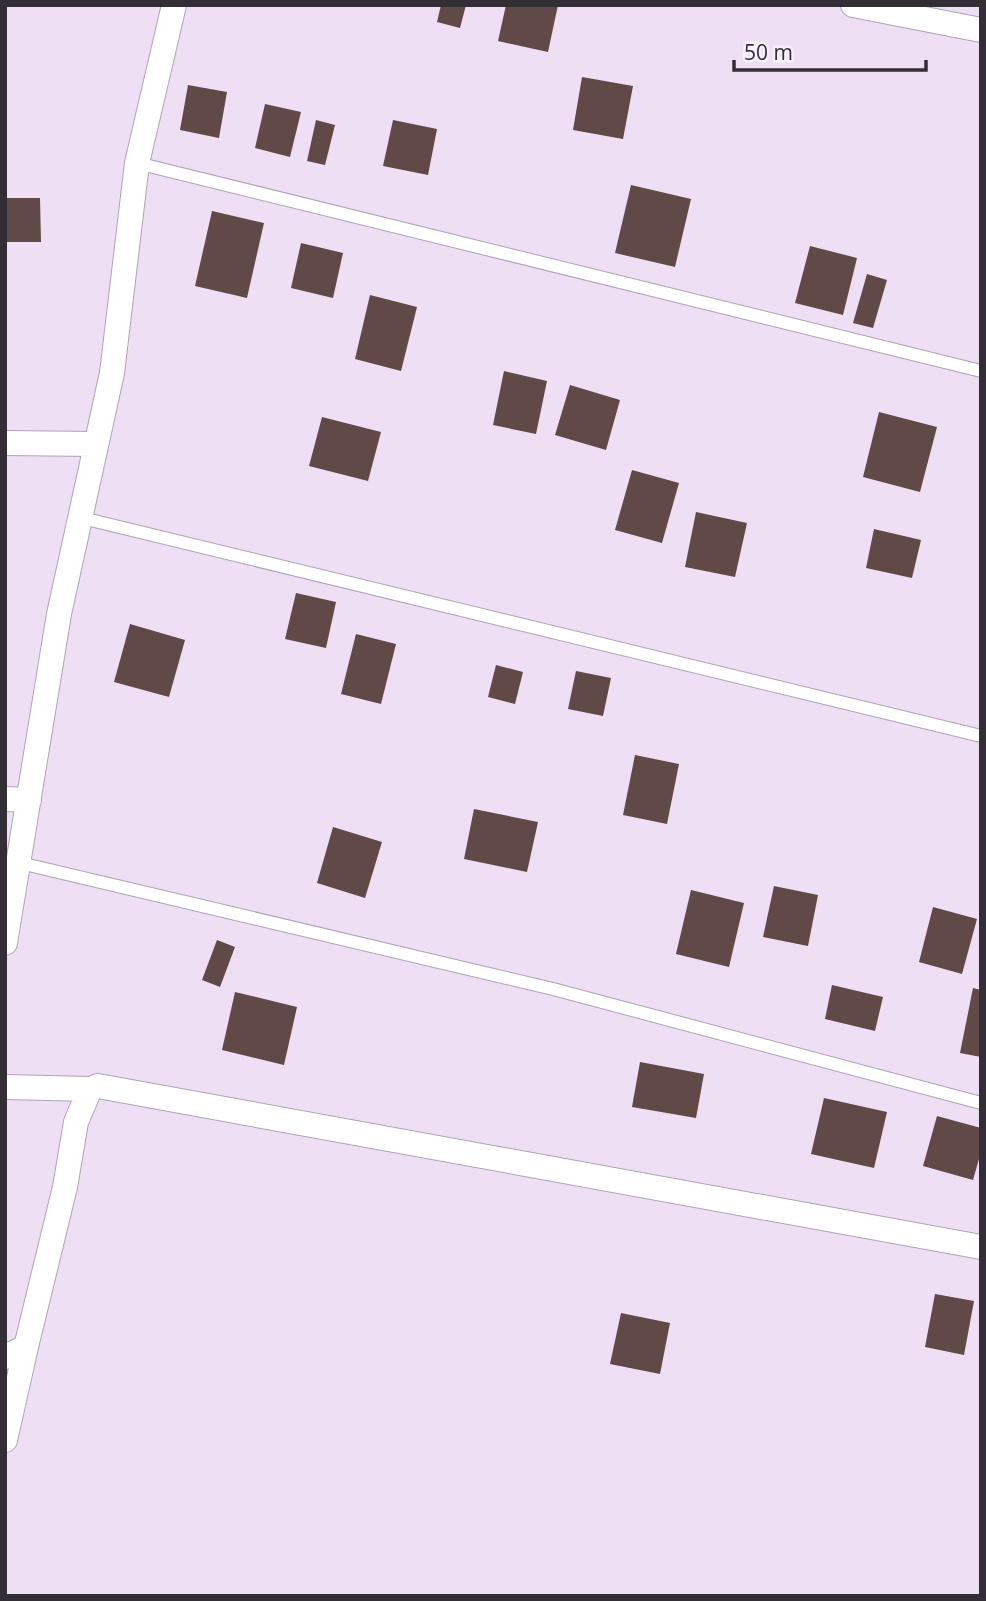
<svg xmlns="http://www.w3.org/2000/svg" width="986" height="1601" viewBox="0 0 986 1601" font-family="'Open Sans',sans-serif">
<style>
.building{fill:#614948}
.lines{fill:none;stroke-linecap:round;stroke-linejoin:round}
.service-casing{stroke:#b0a2b7;stroke-width:14}
.minor-casing{stroke:#b0a2b7;stroke-width:26}
.service{stroke:#fff;stroke-width:12}
.minor{stroke:#fff;stroke-width:24}
</style>
<rect width="100%" height="100%" fill="#eedff5"/>
<!-- building -->
<path class="building" d="M441 5H466L460 28 437 22Z
M506 5H558L548 52 498 41Z
M582 77 633 86 623 139 573 130Z
M188 85 227 92 219 138 180 130Z
M265 104 301 112 290 157 255 148Z
M316 120 335 125 325 165 307 161Z
M393 120 437 129 428 175 383 166Z
M631 185 691 199 675 267 615 253Z
M5 198H40L41 242H5Z
M212 211 264 223 247 298 195 286Z
M301 243 343 253 333 298 291 288Z
M810 246 857 258 843 315 795 303Z
M867 274 887 280 873 328 853 323Z
M370 295 417 307 401 371 355 359Z
M504 371 547 381 536 434 493 425Z
M570 385 620 400 606 450 555 435Z
M879 412 937 427 920 492 863 477Z
M322 417 381 432 368 481 309 466Z
M632 470 679 483 662 543 615 530Z
M696 512 747 523 735 577 685 567Z
M874 529 921 540 912 578 866 568Z
M296 593 336 602 326 648 285 639Z
M130 624 185 640 169 697 114 682Z
M356 634 396 644 381 704 341 694Z
M496 665 523 672 515 704 488 697Z
M576 671 611 678 603 716 568 709Z
M635 755 679 764 667 824 623 815Z
M474 809 538 822 527 872 464 859Z
M333 827 382 842 365 898 317 883Z
M774 886 818 895 808 946 763 937Z
M691 890 744 903 729 967 676 954Z
M933 907 977 919 962 974 919 962Z
M217 940 235 947 220 987 202 980Z
M832 985 883 997 875 1031 825 1019Z
M973 988 981 990V1057L960 1053Z
M235 992 297 1007 284 1065 222 1050Z
M640 1062 704 1074 696 1118 632 1107Z
M824 1098 887 1112 874 1168 811 1154Z
M937 1116 981 1128V1152L973 1180 923 1166Z
M935 1294 974 1301 964 1355 925 1347Z
M621 1313 670 1323 660 1374 610 1364Z"/>
<g class="lines">
<defs>
<path id="service" d="M137 163 981 371
M78 517 981 736
M20 863 553 989 981 1103"/>
<path id="minor" d="M853 5 981 30
M5 443 95 444
M5 799 29 800
M5 943 59 614 112 373 137 163 174 5
M5 1087 90 1089
M5 1357 26 1347 65 1187 76 1122 90 1089 98 1086 981 1247
M5 1440 26 1347"/>
</defs>
<!-- service casing -->
<use href="#service" class="service-casing"/>
<!-- minor casing -->
<use href="#minor" class="minor-casing"/>
<!-- service -->
<use href="#service" class="service"/>
<!-- minor -->
<use href="#minor" class="minor"/>
</g>
<!-- border -->
<rect width="986" height="1601" fill="none" stroke="#332d35" stroke-width="14"/>
<!-- scale -->
<path d="M734 60v10h192v-10" fill="none" stroke="#332d35" stroke-width="3.5"/>
<text x="744" y="60" font-size="21" fill="#332d35" stroke="#f8effc" stroke-width="5" paint-order="stroke">50 m</text>
</svg>
